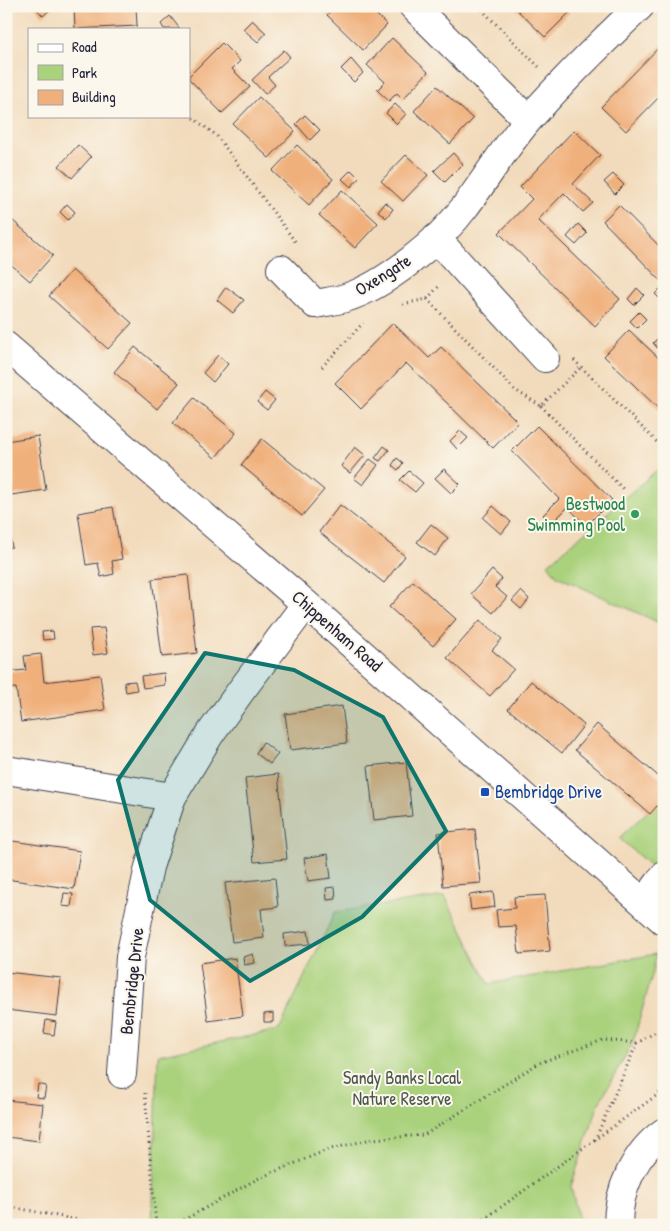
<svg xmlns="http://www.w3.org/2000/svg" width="670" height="1231" viewBox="0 0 670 1231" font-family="'Patrick Hand',sans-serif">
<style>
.green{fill:#aad27d;stroke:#667a5c}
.building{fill:#f0b07c}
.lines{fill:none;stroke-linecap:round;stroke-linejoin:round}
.minor-casing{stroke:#413e4e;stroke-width:30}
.path{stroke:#413e4e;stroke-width:3;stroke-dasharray:1 4;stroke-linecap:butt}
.minor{stroke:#fff;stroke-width:28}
.marked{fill:#0f766e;fill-opacity:0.2;stroke:#0f766e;stroke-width:4;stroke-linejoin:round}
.leisure-dot{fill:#2e9e5b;stroke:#fbf7ec;stroke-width:2}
.transit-dot{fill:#1a4fb4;stroke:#fbf7ec;stroke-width:2}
.labels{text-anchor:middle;stroke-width:4;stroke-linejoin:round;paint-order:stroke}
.street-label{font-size:18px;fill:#22223b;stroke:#fbf7ec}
.leisure-label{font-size:18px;fill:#27864d;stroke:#fbf7ec;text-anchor:end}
.transit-label{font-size:18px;fill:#164399;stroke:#fbf7ec;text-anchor:start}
.park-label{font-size:18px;fill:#4b574f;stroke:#fbf7ec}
</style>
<rect width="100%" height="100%" fill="#fbf7ec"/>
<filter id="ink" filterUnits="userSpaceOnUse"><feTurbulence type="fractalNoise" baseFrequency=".02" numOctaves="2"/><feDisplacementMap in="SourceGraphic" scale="10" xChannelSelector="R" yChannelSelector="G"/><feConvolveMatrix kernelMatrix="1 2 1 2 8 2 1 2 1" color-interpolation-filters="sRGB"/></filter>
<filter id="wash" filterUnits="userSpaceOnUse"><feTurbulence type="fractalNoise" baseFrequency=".0096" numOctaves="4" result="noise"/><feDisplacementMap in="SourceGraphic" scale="20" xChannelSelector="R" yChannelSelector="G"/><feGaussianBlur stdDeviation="1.12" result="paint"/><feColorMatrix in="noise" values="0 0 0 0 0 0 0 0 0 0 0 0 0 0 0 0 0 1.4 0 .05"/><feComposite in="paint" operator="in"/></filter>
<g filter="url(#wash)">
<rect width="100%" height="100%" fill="#f2dbbc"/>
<!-- green -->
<path class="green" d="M664 464V625L557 576 548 564Z
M664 796V878L619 838Z
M445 896 489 984 656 954 653 972 633 1042 599 1103 571 1186 580 1225H152L158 1055 279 1030 335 912Z"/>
<g id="blocks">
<!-- building -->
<path class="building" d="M34 6H54L43 16Z
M74 6H136L137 26 75 29Z
M336 6H368L387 25 363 50 327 15Z
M513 6H564L570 12 545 37Z
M170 16 180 29H164L161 24Z
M252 20 266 33 258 42 243 29Z
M392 38 428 72 403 99 397 93 389 101 377 90 385 82 367 65Z
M664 42V92L626 131 601 107Z
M222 43 240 61 232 69 250 87 222 113 189 79V76Z
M284 50 290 57 268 77 275 85 265 94 252 80Z
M351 59 363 73 354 82 341 69Z
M437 86 473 119 450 144 414 111Z
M259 97 295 131 269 158 233 124Z
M395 104 406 114 397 124 386 113Z
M305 115 320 130 310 140 296 124Z
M574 130 600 155 573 184 593 203 583 212 564 193 538 220 620 299 595 326 499 233 532 199 520 187Z
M78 145 91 157 72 178 59 166Z
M297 145 333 179 309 205 272 171Z
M453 153 463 164 445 182 434 171Z
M406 155 428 175 403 201 381 181Z
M351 170 359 178 351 187 342 179Z
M613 174 624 185 615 194 604 182Z
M342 190 378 223 355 248 319 215Z
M385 202 393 209 386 218 378 211Z
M67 204 75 212 68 220 60 212Z
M619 205 664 251V284L603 221Z
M6 215 53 255 30 281 6 260Z
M578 224 587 233 576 245 567 237Z
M72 270 132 323 108 349 49 296Z
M664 285V303L655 294Z
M226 287 244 300 233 313 217 300Z
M637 288 644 295 634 305 628 299Z
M639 312 646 319 637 328 630 321Z
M393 323 429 358 441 347 518 422 493 448 406 363 361 409 335 383Z
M629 330 664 363V414L604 356Z
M662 334 664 336V346L659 350 653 343Z
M135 347 179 383 157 409 114 372Z
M218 355 228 364 213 382 203 373Z
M265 392 275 400 267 410 257 402Z
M194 398 236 433 215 458 173 423Z
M537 426 612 500 586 526 568 507 552 523 543 515 559 499 512 451Z
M460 431 468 438 457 449 450 441Z
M38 436 46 490 11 495 6 460V441Z
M262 439 324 490 302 516 241 465Z
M384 446 389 450 380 461 375 458Z
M355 447 365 455 350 473 341 466Z
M397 458 403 463 398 470 392 465Z
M370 459 378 465 363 485 354 478Z
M444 469 460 484 451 493 435 478Z
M409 471 423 483 415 492 400 480Z
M340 505 405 556 384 583 319 532Z
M493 506 511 522 501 534 483 518Z
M113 507 122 559 112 561 114 574 101 577 98 563 86 565 78 513Z
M431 524 448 538 435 556 417 542Z
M10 538 12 547 6 548V539Z
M492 570 502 579 495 587 507 597 493 613 471 594Z
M188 575 197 653 162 657 152 579Z
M413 581 456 619 433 646 389 607Z
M521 591 529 599 521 609 512 601Z
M480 620 502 639 492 650 514 669 490 696 447 658Z
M104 628 108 653 93 655 90 629Z
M53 631 54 639 43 640 42 632Z
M41 654 44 682 100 675 105 710 21 722 16 688 6 689V672L26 670 24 656Z
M164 673 165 685 143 688 141 676Z
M135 681 137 690 126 692 124 682Z
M531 681 584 725 562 753 508 709Z
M342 706 347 743 290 750 285 714Z
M597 724 664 781V798L650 814 575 750Z
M263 742 278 754 270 764 256 753Z
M406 762 412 816 374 820 368 766Z
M278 774 287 859 254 862 245 778Z
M475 829 481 883 443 886 438 833Z
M6 840 80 851 74 889 6 879Z
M328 854 331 878 308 881 304 858Z
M275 878 278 907 261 909 264 938 232 942 225 883Z
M335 887 336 899 327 900 326 888Z
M493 892 495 907 471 910 469 895Z
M64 893 73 894 71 907 62 906Z
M545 895 550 951 519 954 516 926 498 927 496 910 515 908 514 897Z
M308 931 310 944 285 946 284 934Z
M253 954 255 963 244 965 243 957Z
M235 958 243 1016 208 1021 200 963Z
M6 972 61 978 57 1016 6 1010Z
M273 1013V1022H264V1014Z
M46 1020 56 1022 54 1035 44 1033Z
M38 1084 46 1086 44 1098 36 1097Z
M6 1100 43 1104 39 1141 6 1137Z"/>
</g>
</g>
<g filter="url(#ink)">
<use href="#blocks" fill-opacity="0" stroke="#413e4e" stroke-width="1"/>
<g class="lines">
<defs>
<path id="minor" d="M413 6 528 120
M436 238 545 358
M281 269 315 304C325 302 335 301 345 298 385 286 439 241 464 208 486 179 505 147 529 119 563 80 602 42 640 6
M6 346 306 604 664 921
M6 770 172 797
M644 903 664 876
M122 1074 130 957 149 867 172 797 210 734 240 692 306 604
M618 1225C618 1190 635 1152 664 1132"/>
</defs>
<!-- minor casing -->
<use href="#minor" class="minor-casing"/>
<!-- path -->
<path class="path" d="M478 6 539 67
M189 115 216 135 297 244
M427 299 515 390 541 406 581 367
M403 304 427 299 440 285
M574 360 664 449
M322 367 363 323
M541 406 623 489
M145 1093 156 1225
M595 1140 637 1043 664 1027
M6 1206 104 1225
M175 1225 257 1179 327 1150 371 1139 424 1135 539 1063 603 1040 637 1043
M476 1225 664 1090"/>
<!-- minor -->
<use href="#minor" class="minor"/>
</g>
</g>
<!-- marked area -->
<path class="marked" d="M205 653 294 670 383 717 446 831 362 917 250 981 150 900 118 780Z"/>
<!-- markers -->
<circle class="leisure-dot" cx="635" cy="514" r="5"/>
<rect class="transit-dot" x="480" y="787" width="10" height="10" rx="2.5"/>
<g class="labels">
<!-- street labels -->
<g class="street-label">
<text transform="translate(383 275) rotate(-32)" y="6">Oxengate</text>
<text transform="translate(337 631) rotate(41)" y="6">Chippenham Road</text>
<text transform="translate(132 981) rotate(-84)" y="6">Bembridge Drive</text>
</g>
<!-- leisure labels -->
<g class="leisure-label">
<text x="625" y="510">Bestwood<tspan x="625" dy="21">Swimming Pool</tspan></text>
</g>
<!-- transit labels -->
<g class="transit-label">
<text x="495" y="798">Bembridge Drive</text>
</g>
<!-- park labels -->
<g class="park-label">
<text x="402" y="1084">Sandy Banks Local<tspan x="402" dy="21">Nature Reserve</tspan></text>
</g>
</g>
<!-- margin -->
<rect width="670" height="1231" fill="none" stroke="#fbf7ec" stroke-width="25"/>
<!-- legend -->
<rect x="28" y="28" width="162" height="90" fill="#fbf7ec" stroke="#a4a2a5"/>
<rect x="38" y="44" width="25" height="8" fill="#ffffff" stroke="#a4a2a5"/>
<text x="72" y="52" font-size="15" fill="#22223b">Road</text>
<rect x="38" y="65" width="25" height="15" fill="#aad27d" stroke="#a4a2a5"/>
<text x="72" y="78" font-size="15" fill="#22223b">Park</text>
<rect x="38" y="90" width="25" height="15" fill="#f0b07c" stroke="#a4a2a5"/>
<text x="72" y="102" font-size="15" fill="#22223b">Building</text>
</svg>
